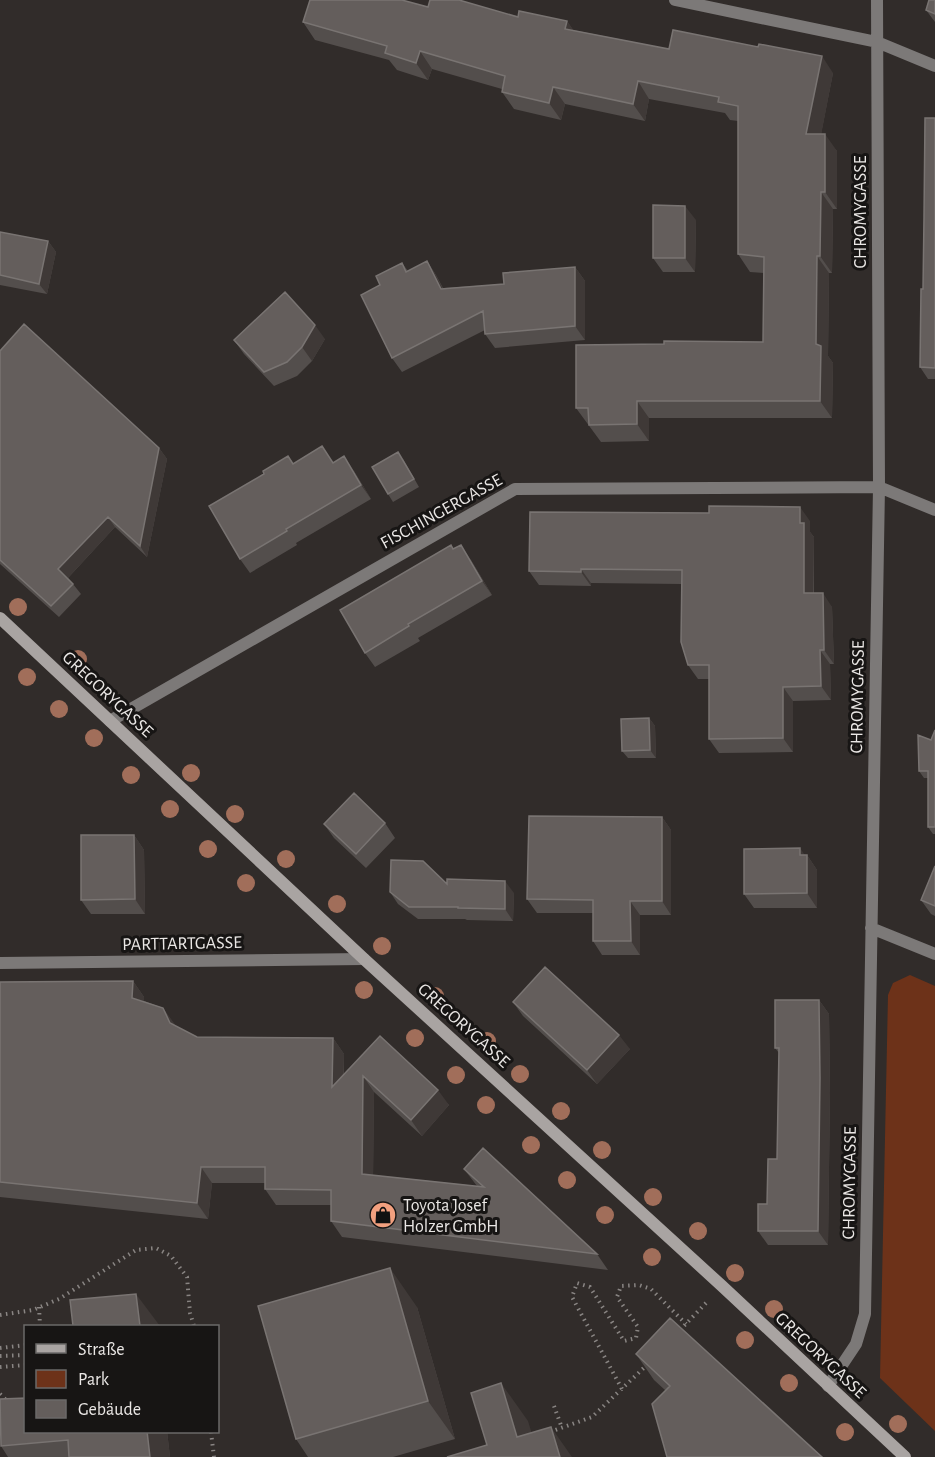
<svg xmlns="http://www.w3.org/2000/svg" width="935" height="1457" viewBox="0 0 935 1457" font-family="'Alegreya Sans',sans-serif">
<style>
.green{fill:#6d3219}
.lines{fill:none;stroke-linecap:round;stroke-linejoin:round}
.path{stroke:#898583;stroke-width:4;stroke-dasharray:1.5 4.5;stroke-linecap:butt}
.street{stroke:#7c7978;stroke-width:12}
.secondary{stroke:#a9a4a2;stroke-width:12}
.tree{fill:#a16e5a}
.wall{fill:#534e4c}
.shaded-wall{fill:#3f3937}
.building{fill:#645e5c;stroke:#797472;stroke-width:1.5}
.labels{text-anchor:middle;stroke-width:6;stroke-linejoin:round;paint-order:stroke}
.street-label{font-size:18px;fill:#eae7e5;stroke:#171514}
.poi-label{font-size:18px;fill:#eae7e5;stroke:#171514;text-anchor:start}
</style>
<rect width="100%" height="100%" fill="#312c2a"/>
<!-- green -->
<path class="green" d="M910 975 935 986V1431L880 1378 888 995 893 983Z"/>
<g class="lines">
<!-- path -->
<path class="path" d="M39 1307 40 1326
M0 1315 33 1310 59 1299 136 1250 156 1248 171 1256 187 1277 190 1313 194 1326
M680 1330 706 1303
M0 1348 26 1345
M0 1356 26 1355
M0 1367 26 1365
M622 1389 572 1297 577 1283 590 1287 624 1341 636 1338 638 1327 617 1297 621 1286 639 1285 651 1289 686 1324
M0 1394 8 1402
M554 1406 562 1428
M211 1432 214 1457
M550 1432 592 1417 648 1364"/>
<!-- street -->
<path class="street" d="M675 0 877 42 935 66
M110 721 515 489 879 487 935 510
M871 928 935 954
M0 963 364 959
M828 1386 856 1344 865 1314 879 487 877 0"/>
<!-- secondary -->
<path class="secondary" d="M0 618 364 959 722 1286 905 1457"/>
</g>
<!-- trees -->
<g class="tree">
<circle cx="18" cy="607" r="9"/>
<circle cx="78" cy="659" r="9"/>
<circle cx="27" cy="677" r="9"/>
<circle cx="59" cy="709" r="9"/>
<circle cx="94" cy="738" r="9"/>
<circle cx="191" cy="773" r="9"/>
<circle cx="131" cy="775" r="9"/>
<circle cx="170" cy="809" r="9"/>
<circle cx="235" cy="814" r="9"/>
<circle cx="208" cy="849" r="9"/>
<circle cx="286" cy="859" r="9"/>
<circle cx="246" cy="883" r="9"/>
<circle cx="337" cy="904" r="9"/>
<circle cx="382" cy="946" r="9"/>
<circle cx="364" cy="990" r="9"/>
<circle cx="435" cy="996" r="9"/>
<circle cx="415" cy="1038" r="9"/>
<circle cx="487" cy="1041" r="9"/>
<circle cx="520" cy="1074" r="9"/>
<circle cx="456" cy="1075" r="9"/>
<circle cx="486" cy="1105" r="9"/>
<circle cx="561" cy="1111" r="9"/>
<circle cx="531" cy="1145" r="9"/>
<circle cx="602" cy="1150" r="9"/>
<circle cx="567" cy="1180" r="9"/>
<circle cx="653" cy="1197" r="9"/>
<circle cx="605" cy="1215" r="9"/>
<circle cx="698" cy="1231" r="9"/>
<circle cx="652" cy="1257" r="9"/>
<circle cx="735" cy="1273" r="9"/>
<circle cx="774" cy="1309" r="9"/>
<circle cx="745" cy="1340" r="9"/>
<circle cx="789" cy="1383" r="9"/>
<circle cx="898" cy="1424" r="9"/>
<circle cx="845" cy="1432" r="9"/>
</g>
<!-- wall -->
<path class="wall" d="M935 0V22L926 10Z
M428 7 567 21 573 30 669 49 833 73 821 134 837 151V209H833L832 273H829L828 356 833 363 832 418H649V441L601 442 576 408 664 344 763 342 764 273 750 272 738 254V121L730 120 725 113 649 99 645 121 565 104 561 120 514 109 502 92V89L432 69 428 80 397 70 389 60 315 40 303 22Z
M935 118V379H928L920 367 923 289Z
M696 220 695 272H663L653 258Z
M0 232 48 241 56 252 47 294 0 285Z
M427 261 436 275 443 288 504 284 575 267 585 281V340L495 348 485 334V330L402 372 392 358 380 285 402 263 408 271Z
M325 339 312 361 297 376 274 386 244 354 234 340Z
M0 351 159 448 167 459 147 557 115 527 68 578 73 584 81 594 59 617 0 564Z
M288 456 294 464 334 462 354 471 371 499 296 543 297 545 250 573 240 559 264 474Z
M403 459 419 487 393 502 388 494Z
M810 521V532L814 537V593L832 607 834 664H830L831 700 793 701V752L719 753 709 739V679H698L688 665 682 584 591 583V586L539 585 529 571Z
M451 545 454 549 471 560 492 595 418 638 420 641 375 667 365 653Z
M649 718 655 726 656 758H628L622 751Z
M935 730V834H933L928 827V778H924L919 771Z
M662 817 671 830V915H640V955H602L593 941V913H537L527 899Z
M385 823 395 838 366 868 334 838 324 824Z
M134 835 144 850 145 914H91L81 900Z
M805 855H807L817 870V908H754L744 894Z
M935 866V916L931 914 921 900Z
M447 884 514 893 513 921 467 920 465 919H418L398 904 390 892Z
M133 981 144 997V1001L163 1008 175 1026 197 1037 333 1038 344 1054V1075L380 1036 449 1105 422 1136 374 1092 373 1175 477 1186 464 1169 597 1254 608 1270 342 1237 331 1221V1205H276L265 1189V1183H212L208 1219 0 1197V982Z
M819 1000 829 1014 830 1092 828 1245H768L758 1231 767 1204 777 1159 779 1053 775 1048Z
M513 1002 630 1049 597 1084 523 1016Z
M417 1307 455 1439 393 1457H308L296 1439Z
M636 1354 822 1457 665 1390 654 1380Z
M167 1431 170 1457H8L1 1446Z"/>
<!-- shaded-wall -->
<path class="shaded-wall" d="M567 21 579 38 565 29Z
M420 51 432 69 428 80 416 63Z
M822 56 833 73 818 151 806 134Z
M638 81 649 99 645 121 633 104Z
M553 87 565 104 561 120 549 103Z
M825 134 837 151V209L825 192Z
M821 192 833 209 832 273 820 256Z
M685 206 696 220 695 272 685 258Z
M48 241 56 252 47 294 39 284Z
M817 256 829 273 828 356 833 363 832 418 820 401 816 344Z
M427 261 436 275 450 303 441 289Z
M575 267 585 281V340L575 326Z
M315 325 325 339 312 361 302 347Z
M637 401 649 418V441L637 424Z
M159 448 167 459 147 557 140 546Z
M344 456 354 471 371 499 361 485Z
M800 507 810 521V532L814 537 813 607 804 593 800 523Z
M108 517 115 527 66 580 58 569Z
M461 545 471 560 492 595 482 581Z
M581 569 591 583V586L581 572Z
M823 593 832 607 834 664 824 650Z
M820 650 830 664 831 700 821 686Z
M783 687 793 701V752L783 738Z
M649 718 655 726 656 758 650 750Z
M662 817 671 830V915L662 901Z
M134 835 144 850 145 914 135 899Z
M800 848 807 858V855L817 870V908L807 893 800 855Z
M505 881 514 893 513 921 505 909Z
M630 901 640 915V955L631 941Z
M133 981 144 997V1014L132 998Z
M819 1000 829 1014 830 1092 828 1245 818 1231Z
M163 1008 174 1023 181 1039 170 1023Z
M619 1035 630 1049 597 1084 587 1070Z
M333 1038 344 1054 343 1103 332 1087Z
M363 1076 374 1092 373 1190 362 1174Z
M438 1090 449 1105 422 1136 411 1120Z
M201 1167 212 1183 208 1219 197 1203Z
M390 1268 417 1307 455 1439 428 1401Z
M136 1294 160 1326H140Z
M501 1383 528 1421 539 1457 517 1437Z
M551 1427 572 1457H560Z
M147 1431H167L170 1457H150Z"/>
<!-- building -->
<path class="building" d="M310 0H402L428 7 430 0H459L518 17 519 11 567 21 565 29 669 49 673 30 758 47 759 44 822 56 806 134H825V192H821L820 256H817L816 344 821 346 820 401H637V424L589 425 588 408H576V345L664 344V341L763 342 764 257 738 254V106L718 102 719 97 638 81 633 104 553 87 549 103 502 92 505 76 420 51 416 63 385 53 387 46 303 22Z
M929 0H935V14L926 10Z
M925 118H935V368L920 367 921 289H923L924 217Z
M653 205 685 206V258H653Z
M0 232 48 241 39 284 0 275Z
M427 261 441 289 504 284 503 273 575 267V326L485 334 483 311 392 358 361 295 380 285 376 276 402 263 406 272Z
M285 292 315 325 302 347 287 362 264 372 234 340Z
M24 324 159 448 140 546 108 517 58 569 73 584 51 606 0 560V351Z
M322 446 333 463 344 456 361 485 286 529 287 531 240 559 209 506 264 474 263 471 288 456 293 464Z
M398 452 414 479 388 494 372 467Z
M709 506 800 507V523H804V593H823L824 650H820L821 686 783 687V738L709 739V665H688L681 642 682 570 581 569V572L529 571 530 512 709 513Z
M451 545 453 549 461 545 482 581 408 624 409 626 365 653 340 610Z
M649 718 650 750 622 751 621 719Z
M935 730V827H928V771H919L918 735 931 740Z
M354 793 385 823 356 854 324 824Z
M529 816 662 817V901H630L631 941H593V900L527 899Z
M81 835H134L135 899 81 900Z
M800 848V855H807V893L744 894V849Z
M391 860 423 861 447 884V879L505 881V909L458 908V907H409L390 892Z
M935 866V906L921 900Z
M545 967 619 1035 587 1070 513 1002Z
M133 981 132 998 163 1008 170 1023 197 1037 333 1038 332 1087 380 1036 438 1090 411 1120 363 1076 362 1174 484 1187 464 1169 483 1148 597 1254 331 1221V1190L265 1189V1167H201L197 1203 0 1182V982Z
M775 1000H819L820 1078 818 1231H758V1204H767L768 1159H777L779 1048H775Z
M390 1268 428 1401 296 1439 258 1306Z
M136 1294 140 1326H73L70 1300Z
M670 1318 822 1457H667L652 1404 670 1386 636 1354Z
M501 1383 517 1437 551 1427 560 1457H447L487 1445 471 1393Z
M26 1398V1431H147L150 1457H69L68 1440 1 1446 0 1399Z"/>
<!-- icons -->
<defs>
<symbol id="shop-disc" viewBox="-11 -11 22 22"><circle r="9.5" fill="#f2a07f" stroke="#171514"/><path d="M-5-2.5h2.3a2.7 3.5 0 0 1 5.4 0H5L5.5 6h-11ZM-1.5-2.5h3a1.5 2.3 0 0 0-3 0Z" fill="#111"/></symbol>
</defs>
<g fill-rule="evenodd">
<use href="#shop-disc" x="368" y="1200" width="30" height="30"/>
</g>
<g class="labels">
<!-- street labels -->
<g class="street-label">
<text transform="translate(860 212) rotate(-90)" y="6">CHROMYGASSE</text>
<text transform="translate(441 511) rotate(-29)" y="6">FISCHINGERGASSE</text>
<text transform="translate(108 694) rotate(43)" y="6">GREGORYGASSE</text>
<text transform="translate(857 697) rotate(-89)" y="6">CHROMYGASSE</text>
<text transform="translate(182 943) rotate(-1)" y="6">PARTTARTGASSE</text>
<text transform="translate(464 1025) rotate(42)" y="6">GREGORYGASSE</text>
<text transform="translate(849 1183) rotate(-89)" y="6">CHROMYGASSE</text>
<text transform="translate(821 1355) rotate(43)" y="6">GREGORYGASSE</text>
</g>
<!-- poi labels -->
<g class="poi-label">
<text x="403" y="1211">Toyota Josef<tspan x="403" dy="21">Holzer GmbH</tspan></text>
</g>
</g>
<!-- legend -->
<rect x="24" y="1325" width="195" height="108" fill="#171514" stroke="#6b6968" stroke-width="1.5"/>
<rect x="36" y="1344" width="30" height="9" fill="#a9a4a2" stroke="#6b6968" stroke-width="1.5"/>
<text x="78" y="1355" font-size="18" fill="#eae7e5">Straße</text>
<rect x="36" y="1370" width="30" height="18" fill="#6d3219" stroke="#6b6968" stroke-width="1.5"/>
<text x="78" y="1385" font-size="18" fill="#eae7e5">Park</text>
<rect x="36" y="1400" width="30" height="18" fill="#645e5c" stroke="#6b6968" stroke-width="1.5"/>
<text x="78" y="1415" font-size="18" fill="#eae7e5">Gebäude</text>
</svg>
